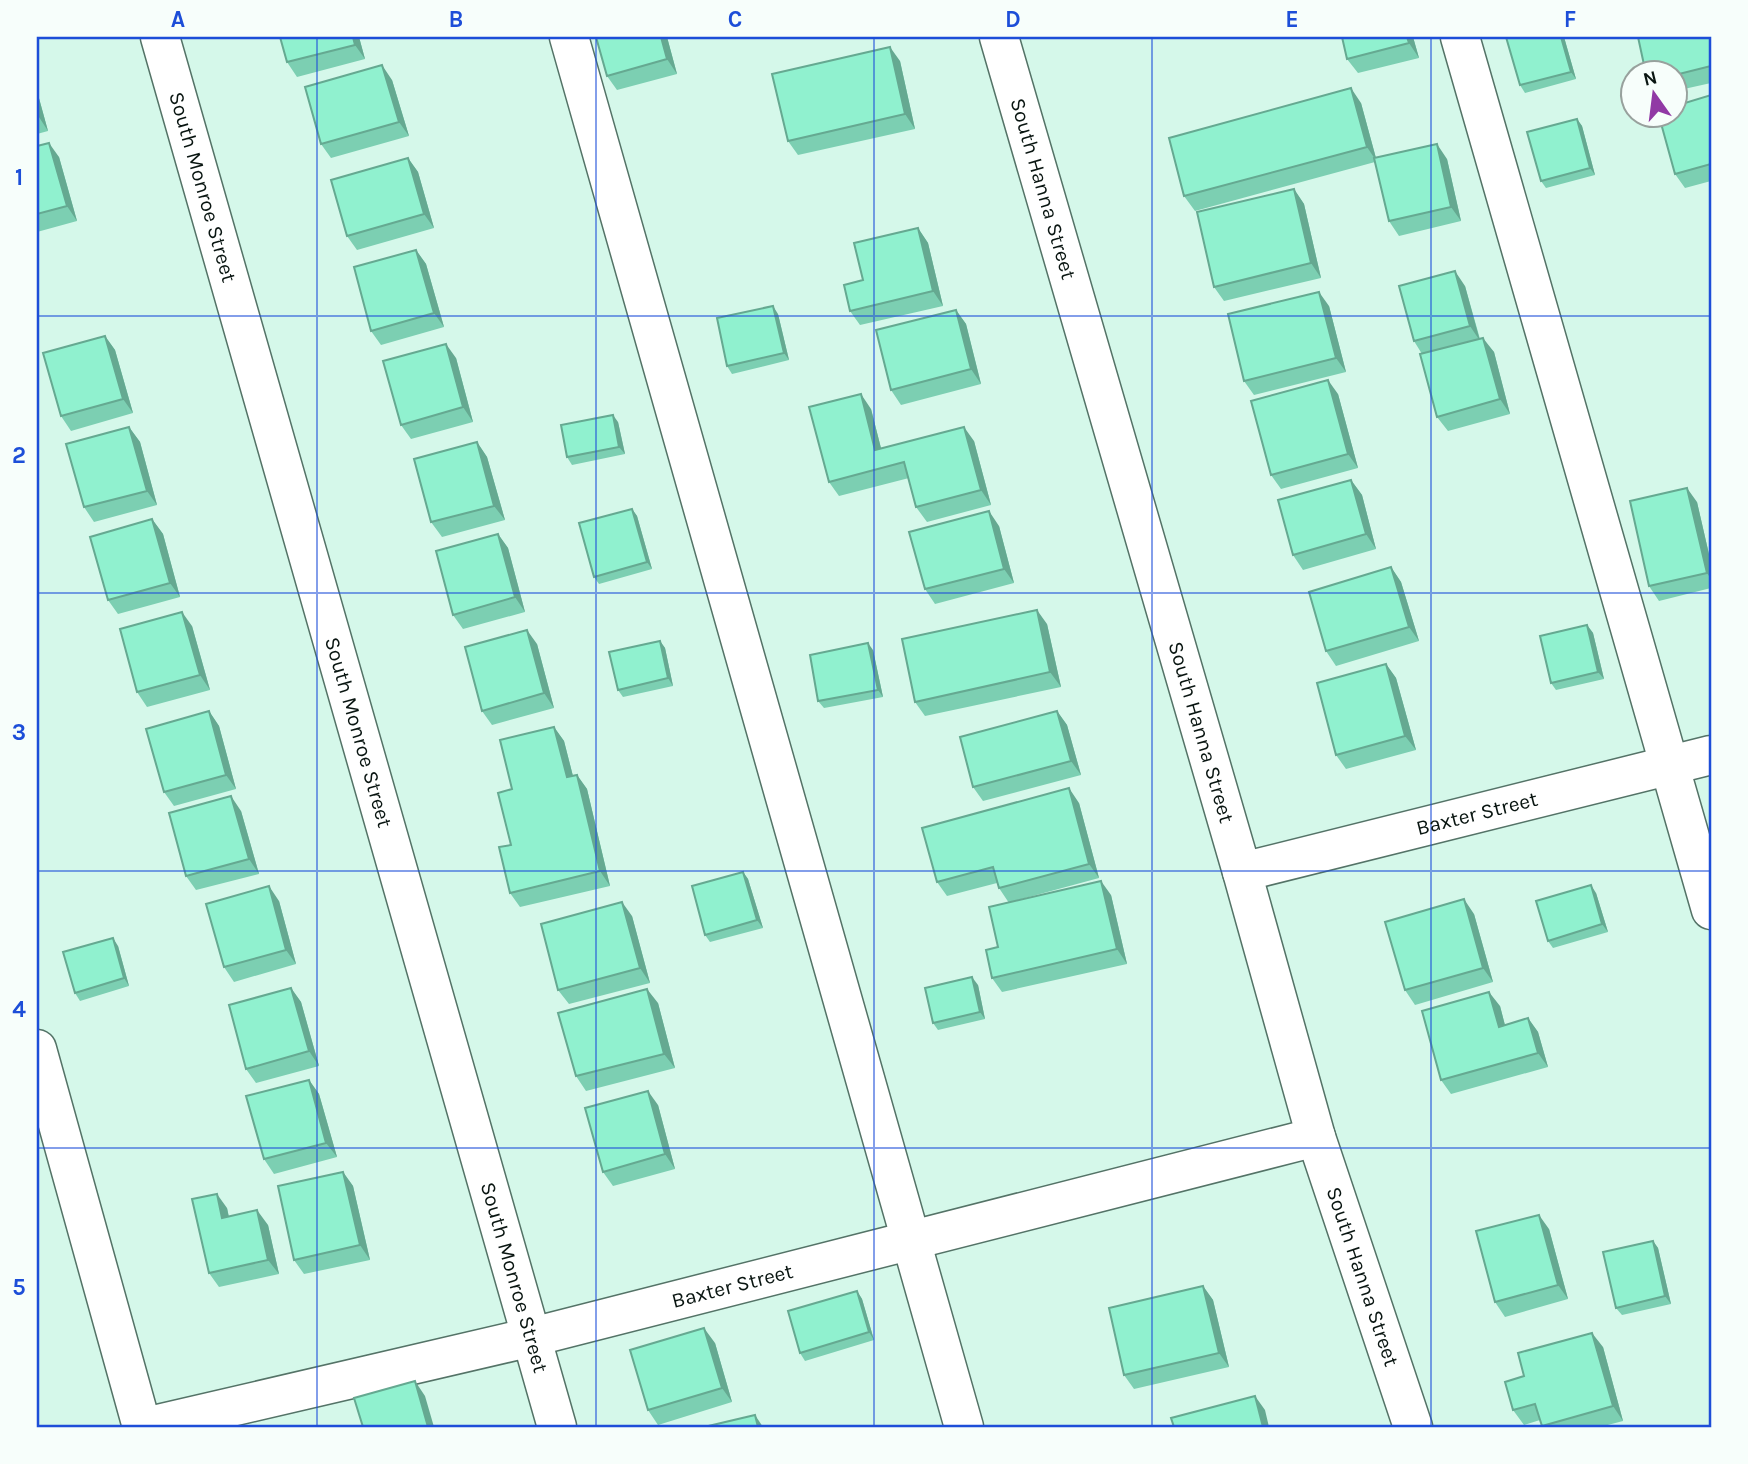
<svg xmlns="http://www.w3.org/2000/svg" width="1748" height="1464" viewBox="0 0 1748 1464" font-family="Karla,sans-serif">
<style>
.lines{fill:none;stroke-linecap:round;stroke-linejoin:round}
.minor-casing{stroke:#547367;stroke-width:41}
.minor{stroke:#fff;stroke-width:38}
.wall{fill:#7ccfb2}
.shaded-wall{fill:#65a991}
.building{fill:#90f1cf;stroke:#65a991;stroke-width:2}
.grid{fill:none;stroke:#1d4ed8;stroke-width:2;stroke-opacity:0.55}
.labels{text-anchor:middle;stroke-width:5;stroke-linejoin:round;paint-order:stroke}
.street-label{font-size:21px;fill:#091511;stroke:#f7fefb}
.neatline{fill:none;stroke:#1d4ed8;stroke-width:2.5}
.grid-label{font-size:23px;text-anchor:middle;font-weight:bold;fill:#1d4ed8}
</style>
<rect width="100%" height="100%" fill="#d5f8ea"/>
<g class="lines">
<defs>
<g id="minor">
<path id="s1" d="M160 37 557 1427"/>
<path d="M569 37 964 1427"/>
<path id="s2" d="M999 37 1242 872 1316 1137 1413 1427"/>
<path d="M1460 37 1711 910"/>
<path id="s3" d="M1242 872 1711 755"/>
<path d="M37 1049 142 1427"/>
<path id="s4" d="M145 1427 532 1337 1316 1137"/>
</g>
</defs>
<!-- minor casing -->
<use href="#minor" class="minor-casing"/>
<!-- minor -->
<use href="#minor" class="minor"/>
</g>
<!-- wall -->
<path class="wall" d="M280 37H359L365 59 297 77 287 62Z
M596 37H667L677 74 617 90 607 76Z
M1342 37H1413L1419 58 1358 73 1347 59Z
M1506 37H1564L1576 79 1525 93 1520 85Z
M1711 37V83L1675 91V74Z
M900 61 915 129 798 155 788 141Z
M392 80 409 136 331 158 321 144Z
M37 91 48 131 37 134Z
M1711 95V181L1685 188 1675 174Z
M1361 103 1376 158 1447 159 1461 221 1399 236 1389 221 1375 162 1195 211 1184 196Z
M1577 119 1582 126 1595 175 1546 188 1541 181Z
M37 146 59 157 77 221 37 232Z
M408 158 418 172 434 228 357 250 347 236Z
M1294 189 1304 204 1321 278 1224 301 1214 287Z
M918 228 928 243 943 306 860 325 850 311 863 280Z
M416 250 426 264 444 327 381 345 371 331Z
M1465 286 1480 339 1494 352 1510 414 1448 431 1437 417 1422 354 1414 341Z
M1329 306 1346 372 1254 395 1244 381Z
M956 310 966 324 981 384 901 405 891 390Z
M778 314 789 360 732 374 727 366Z
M105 336 115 350 133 413 71 431 61 416Z
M456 358 473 422 411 439 401 425Z
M1338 394 1358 468 1281 489 1271 475Z
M871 409 881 448 974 441 991 505 927 522 916 507 909 478 839 496 829 482Z
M618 422 625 454 572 465 567 457Z
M129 427 140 442 157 505 94 522 84 507Z
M477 442 487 457 505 520 442 537 431 522Z
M1351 480 1362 495 1376 549 1303 570 1293 555Z
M1697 502 1711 563V588L1659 601 1649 586Z
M632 509 637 516 652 569 599 584 594 577Z
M152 519 163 534 180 597 118 614 108 600Z
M999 526 1014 583 935 604 925 589Z
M498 534 508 548 525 612 463 629 453 615Z
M1391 567 1401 582 1419 641 1336 666 1326 651Z
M1047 624 1061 687 925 716 915 702Z
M1587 625 1593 633 1604 679 1556 690 1551 683Z
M192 626 210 690 147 707 137 692Z
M660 641 665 648 673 686 623 697 618 690Z
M537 644 554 708 492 725 482 711Z
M873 650 883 697 824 708 818 701Z
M1386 664 1396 678 1416 750 1346 769 1336 755Z
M209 711 219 726 236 789 174 806 164 792Z
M1057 711 1067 725 1081 775 983 801 973 787Z
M554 727 564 741 573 776 577 775 587 789 610 886 520 907 510 893 512 789Z
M1079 803 1099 878 1014 901 1111 895 1127 964 1002 992 992 978 1009 903 999 888 997 883 947 896 937 882Z
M241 811 259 874 196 890 186 876Z
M743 872 748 879 763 928 710 942 705 935Z
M1596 893 1608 932 1553 948 1548 941Z
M279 901 296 964 234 982 224 967Z
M1474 914 1493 982 1415 1005 1405 990Z
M632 916 650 983 569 1004 558 990Z
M118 946 129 986 80 1001 75 993Z
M978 985 985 1019 938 1030 933 1023Z
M291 988 301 1002 319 1066 256 1083 246 1069Z
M658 1003 675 1068 586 1091 576 1076Z
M1500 1006 1505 1025 1528 1018 1538 1032 1548 1067 1451 1094 1441 1080Z
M309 1080 319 1094 337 1157 274 1174 264 1159Z
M658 1105 675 1169 613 1186 603 1172Z
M343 1172 353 1186 370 1260 304 1274 294 1260Z
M227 1208 229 1217 268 1225 279 1274 219 1287 209 1273Z
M1549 1229 1568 1299 1505 1317 1495 1302Z
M1653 1241 1658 1248 1671 1304 1622 1315 1616 1308Z
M1203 1286 1213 1300 1229 1367 1134 1389 1124 1375Z
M857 1291 862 1299 874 1340 805 1361 800 1353Z
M715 1343 732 1402 658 1425 648 1410Z
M1603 1347 1623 1421 1600 1427H1542L1540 1420 1524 1425 1513 1410 1524 1376Z"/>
<!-- shaded-wall -->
<path class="shaded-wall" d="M353 37H359L365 59 355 45Z
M661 37H667L677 74 667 59Z
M1407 37H1413L1419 58 1409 43Z
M1561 37H1564L1576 79 1571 72Z
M890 47 900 61 915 129 905 114Z
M382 65 392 80 409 136 399 122Z
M1351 88 1361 103 1377 162 1367 147Z
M37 91 48 131 37 114Z
M1577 119 1582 126 1595 175 1590 168Z
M49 143 59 157 77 221 67 206Z
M1437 144 1447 159 1461 221 1451 207Z
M408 158 418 172 434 228 424 214Z
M1294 189 1304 204 1321 278 1311 263Z
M918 228 928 243 943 306 933 291Z
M416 250 426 264 444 327 434 313Z
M1455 271 1465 286 1480 341 1470 326Z
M1319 292 1329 306 1346 372 1336 358Z
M773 306 778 314 789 360 784 353Z
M956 310 966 324 981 384 971 369Z
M105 336 115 350 133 413 123 399Z
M1483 338 1494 352 1510 414 1500 399Z
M446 344 456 358 473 422 463 407Z
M1328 380 1338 394 1358 468 1348 454Z
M861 394 871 409 885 464 875 450Z
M613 415 618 422 625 454 619 447Z
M129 427 140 442 157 505 147 491Z
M964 427 974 441 991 505 981 490Z
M477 442 487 457 505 520 494 506Z
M1351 480 1362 495 1376 549 1366 534Z
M1687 488 1697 502 1711 563V579L1707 573Z
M632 509 637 516 652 569 647 562Z
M989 511 999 526 1014 583 1004 569Z
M152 519 163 534 180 597 170 583Z
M498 534 508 548 525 612 515 597Z
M1391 567 1401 582 1419 641 1409 627Z
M1037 610 1047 624 1061 687 1050 672Z
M182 612 192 626 210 690 200 675Z
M1587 625 1593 633 1604 679 1598 672Z
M527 630 537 644 554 708 544 693Z
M660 641 665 648 673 686 668 678Z
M868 643 873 650 883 697 878 690Z
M1386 664 1396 678 1416 750 1405 736Z
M209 711 219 726 236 789 226 775Z
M1057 711 1067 725 1081 775 1071 761Z
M554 727 564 741 577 792 567 777Z
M577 775 587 789 610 886 600 871Z
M1069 788 1079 803 1099 878 1089 864Z
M231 796 241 811 259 874 249 859Z
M743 872 748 879 763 928 757 920Z
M1101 881 1111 895 1127 964 1117 949Z
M1591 885 1596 893 1608 932 1602 924Z
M269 886 279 901 296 964 286 950Z
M1464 899 1474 914 1493 982 1483 968Z
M622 902 632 916 650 983 640 968Z
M113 938 118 946 129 986 124 978Z
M972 977 978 985 985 1019 980 1012Z
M291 988 301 1002 319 1066 309 1051Z
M647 989 658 1003 675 1068 664 1054Z
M1489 992 1500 1006 1509 1041 1499 1027Z
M1528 1018 1538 1032 1548 1067 1538 1053Z
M309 1080 319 1094 337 1157 326 1143Z
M648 1091 658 1105 675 1169 665 1154Z
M343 1172 353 1186 370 1260 360 1245Z
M217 1194 227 1208 232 1233 222 1218Z
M257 1210 268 1225 279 1274 268 1260Z
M1539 1215 1549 1229 1568 1299 1558 1285Z
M1653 1241 1658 1248 1671 1304 1665 1296Z
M1203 1286 1213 1300 1229 1367 1219 1353Z
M857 1291 862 1299 874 1340 869 1332Z
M704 1328 715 1343 732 1402 722 1388Z
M1592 1333 1603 1347 1623 1421 1613 1406Z
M415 1381 425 1396 434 1427H428Z
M1255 1396 1265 1410 1269 1427H1263Z
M755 1415 763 1427H758Z"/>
<!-- building -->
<path class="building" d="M280 37H353L355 45 287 62Z
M596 37H661L667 59 607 76Z
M1342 37H1407L1409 43 1347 59Z
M1506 37H1561L1571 72 1520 85Z
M1638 37H1711V66L1675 75V74H1646Z
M890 47 905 114 788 141 772 74Z
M382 65 399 122 321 144 305 87Z
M1351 88 1367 147 1184 196 1169 138Z
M1711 95V164L1675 174 1659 116H1675V106Z
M1577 119 1590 168 1541 181 1527 132Z
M49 143 67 206 37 214V146Z
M1437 144 1451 207 1389 221 1374 158Z
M408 158 424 214 347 236 331 180Z
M1294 189 1311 263 1214 287 1197 212Z
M918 228 933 291 850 311 844 285 863 280 854 243Z
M416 250 434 313 371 331 354 267Z
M1455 271 1470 326 1414 341 1399 286Z
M1319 292 1336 358 1244 381 1228 314Z
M773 306 784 353 727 366 717 318Z
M956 310 971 369 891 390 876 330Z
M105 336 123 399 61 416 43 353Z
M1483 338 1500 399 1437 417 1420 354Z
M446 344 463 407 401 425 383 361Z
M1328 380 1348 454 1271 475 1251 401Z
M861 394 875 450 964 427 981 490 916 507 904 462 829 482 809 407Z
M613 415 619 447 567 457 561 425Z
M129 427 147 491 84 507 66 444Z
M477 442 494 506 431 522 414 459Z
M1351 480 1366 534 1293 555 1278 500Z
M1687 488 1707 573 1649 586 1630 501Z
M632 509 647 562 594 577 579 523Z
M989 511 1004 569 925 589 909 532Z
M152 519 170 583 108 600 90 537Z
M498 534 515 597 453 615 436 551Z
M1391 567 1409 627 1326 651 1309 592Z
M1037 610 1050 672 915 702 902 639Z
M182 612 200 675 137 692 120 629Z
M1587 625 1598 672 1551 683 1540 636Z
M527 630 544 693 482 711 465 647Z
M660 641 668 678 618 690 609 652Z
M868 643 878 690 818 701 810 655Z
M1386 664 1405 736 1336 755 1317 683Z
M209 711 226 775 164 792 146 729Z
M1057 711 1071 761 973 787 960 737Z
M554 727 567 777 577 775 600 871 510 893 499 847 511 845 498 793 512 789 500 740Z
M1069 788 1089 864 999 888 993 867 937 882 922 828Z
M231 796 249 859 186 876 169 813Z
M743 872 757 920 705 935 692 886Z
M1101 881 1117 949 992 978 986 950 998 947 989 907Z
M1591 885 1602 924 1548 941 1536 901Z
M269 886 286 950 224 967 206 904Z
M1464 899 1483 968 1405 990 1385 922Z
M622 902 640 968 558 990 541 924Z
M113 938 124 978 75 993 63 952Z
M972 977 980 1012 933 1023 925 988Z
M291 988 309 1051 246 1069 229 1005Z
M647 989 664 1054 576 1076 558 1013Z
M1489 992 1499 1027 1528 1018 1538 1053 1441 1080 1422 1011Z
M309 1080 326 1143 264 1159 246 1096Z
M648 1091 665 1154 603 1172 585 1108Z
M343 1172 360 1245 294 1260 278 1186Z
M217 1194 222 1218 257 1210 268 1260 209 1273 192 1199Z
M1539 1215 1558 1285 1495 1302 1476 1231Z
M1653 1241 1665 1296 1616 1308 1603 1252Z
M1203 1286 1219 1353 1124 1375 1109 1308Z
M857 1291 869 1332 800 1353 788 1311Z
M704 1328 722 1388 648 1410 630 1350Z
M1592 1333 1613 1406 1542 1426 1535 1404 1513 1410 1505 1382 1524 1376 1518 1353Z
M415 1381 428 1427H363L354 1398Z
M1255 1396 1263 1427H1174L1171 1418Z
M755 1415 758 1427H704Z"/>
<!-- grid -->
<path class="grid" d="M317 37V1427M596 37V1427M874 37V1427M1152 37V1427M1431 37V1427M37 316H1711M37 593H1711M37 871H1711M37 1148H1711"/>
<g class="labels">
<!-- street labels -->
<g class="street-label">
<text dy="7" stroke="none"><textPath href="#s1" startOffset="156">South Monroe Street</textPath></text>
<text dy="7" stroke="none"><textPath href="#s2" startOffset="158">South Hanna Street</textPath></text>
<text dy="7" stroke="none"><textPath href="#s1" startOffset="723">South Monroe Street</textPath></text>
<text dy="7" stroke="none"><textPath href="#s2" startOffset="724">South Hanna Street</textPath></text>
<text dy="7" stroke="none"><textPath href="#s3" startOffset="242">Baxter Street</textPath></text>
<text dy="7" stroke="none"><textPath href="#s1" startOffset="1290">South Monroe Street</textPath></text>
<text dy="7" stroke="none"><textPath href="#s2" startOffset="1292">South Hanna Street</textPath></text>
<text dy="7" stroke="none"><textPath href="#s4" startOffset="604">Baxter Street</textPath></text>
</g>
</g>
<!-- border -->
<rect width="1748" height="1464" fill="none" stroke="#f7fefb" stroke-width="77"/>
<!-- north arrow -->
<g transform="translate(1654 94) rotate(346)"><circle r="33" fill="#f7fefb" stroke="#98a19d" stroke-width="2"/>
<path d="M0-5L12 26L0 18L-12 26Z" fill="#9139a5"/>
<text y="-10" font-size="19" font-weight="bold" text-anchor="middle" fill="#091511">N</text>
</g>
<rect x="38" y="38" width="1672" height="1388" class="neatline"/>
<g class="grid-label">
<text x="178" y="27">A</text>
<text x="456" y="27">B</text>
<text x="735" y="27">C</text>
<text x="1013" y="27">D</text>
<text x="1292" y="27">E</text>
<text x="1570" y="27">F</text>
<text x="19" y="185">1</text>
<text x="19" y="463">2</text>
<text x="19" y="740">3</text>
<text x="19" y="1017">4</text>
<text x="19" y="1295">5</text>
</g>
</svg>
